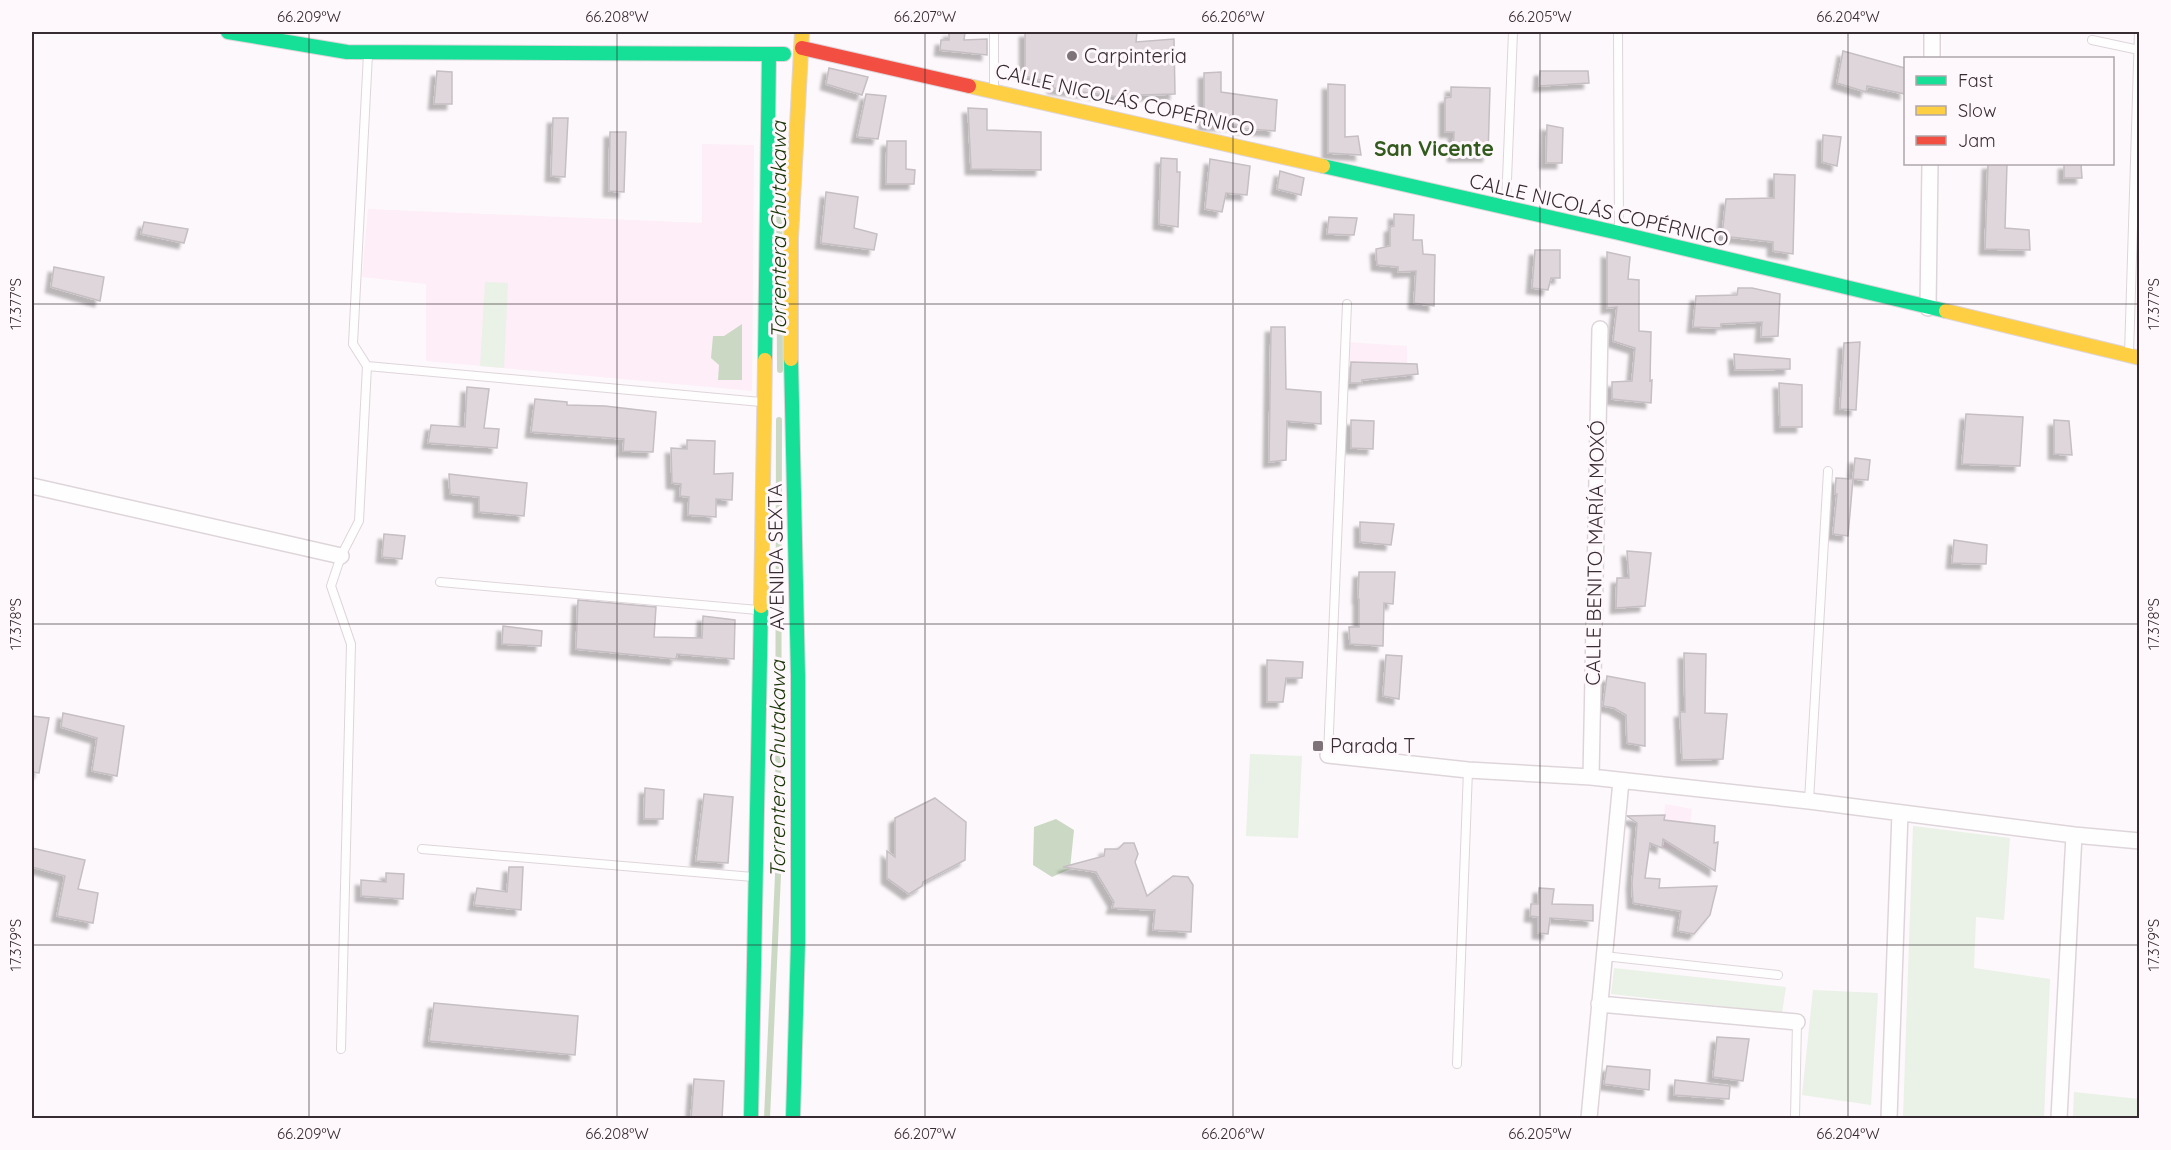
<svg xmlns="http://www.w3.org/2000/svg" width="2171" height="1150" viewBox="0 0 2171 1150" font-family="Quicksand,sans-serif">
<style>
.built{fill:#fdeef7}
.green{fill:#eaf1e6}
.water{fill:#cbd9c4}
.lines{fill:none;stroke-linecap:round;stroke-linejoin:round}
.stream{stroke:#cbd9c4;stroke-width:6}
.building{fill:#dfd6db;stroke:#c5bec2;stroke-width:1.5;filter:url(#shadow)}
.lane-casing{stroke:#ded5da;stroke-width:10}
.street-casing{stroke:#ded5da;stroke-width:18}
.fast-casing{stroke:#ded5da;stroke-width:16}
.slow-casing{stroke:#ded5da;stroke-width:16}
.jam-casing{stroke:#ded5da;stroke-width:16}
.lane{stroke:#fffefe;stroke-width:8}
.street{stroke:#fffefe;stroke-width:15}
.fast{stroke:#16e098;stroke-width:14}
.slow{stroke:#ffcf43;stroke-width:14}
.jam{stroke:#f24e42;stroke-width:14}
.ticks{fill:none;stroke:#382c33;stroke-width:1.5;stroke-opacity:0.45}
.poi-dot{fill:#7d7379;stroke:#fef7fb;stroke-width:2}
.labels{text-anchor:middle;stroke-width:6;stroke-linejoin:round;paint-order:stroke}
.poi-label{font-size:20px;fill:#382c33;stroke:#fef7fb;text-anchor:start}
.street-label{font-size:20px;fill:#382c33;stroke:#fef7fb}
.neighbourhood-label{font-size:21px;font-weight:bold;fill:#325a1d;stroke:#fef7fb}
.water-label{font-size:21px;font-style:italic;fill:#183506;stroke:#fef7fb}
.neatline{fill:none;stroke:#382c33;stroke-width:2}
.ticks-label{font-size:15px;text-anchor:middle;fill:#382c33}
</style>
<defs>
<filter id="shadow"><feDropShadow dx="-5.5" dy="5.5" stdDeviation="1.5" flood-color="#0004"/></filter>
</defs>
<rect width="100%" height="100%" fill="#fdf8fb"/>
<!-- built -->
<path class="built" d="M702 144 754 145 752 391 426 361V284L362 277 368 209 702 223Z
M1346 342 1407 346V364L1345 362Z
M1665 804 1692 809 1687 851 1662 848Z"/>
<!-- green -->
<path class="green" d="M485 282 508 283 504 368 480 366Z
M1250 754 1302 756 1298 838 1246 836Z
M1913 826 2010 838 2004 920 1976 917 1974 968 2050 979 2044 1118H1903Z
M1614 968 1786 987 1782 1013 1611 994Z
M1813 990 1878 993 1871 1105 1802 1095Z
M2074 1092 2139 1099V1118H2073Z"/>
<!-- water -->
<path class="water" d="M742 324V380H718L719 365 711 358 713 336H724Z
M1056 819 1074 830 1070 869 1052 877 1033 865 1034 827Z"/>
<g class="lines">
<!-- stream -->
<path class="stream" d="M779 148 780 370
M767 1118 778 875 779 420"/>
</g>
<!-- building -->
<path class="building" d="M949 32H965L964 40 987 39V55L940 50 941 40H949Z
M1025 32H1137L1136 42 1174 39 1175 94 1141 95V100L1053 88V83L1025 76Z
M1843 51 1905 68V94L1867 86 1866 92 1837 83Z
M829 68 868 77 862 95 826 84Z
M437 71 452 72V104H434Z
M1540 71H1588L1589 83 1539 86Z
M1221 72V92L1277 100 1275 131 1238 128V125H1204V73Z
M1328 84 1345 85V137L1358 136 1361 155 1328 153Z
M1451 87 1490 88 1488 156H1453L1454 132H1445V98L1451 97Z
M866 94 886 96 878 139 857 137Z
M968 108 987 109V130L1041 132V170L971 169Z
M553 118H568L565 177 551 176Z
M1547 125 1563 128 1562 163H1546Z
M610 132H626L624 192 609 191Z
M1823 135 1841 137 1837 166 1822 162Z
M887 141H906V169L915 170 914 184H886Z
M1161 158 1177 159V172H1180L1178 227 1159 224Z
M1210 159 1250 166 1247 195 1226 193 1222 212 1205 209Z
M1988 164H2007L2005 228 2029 230 2030 250 1985 249Z
M2064 164H2081L2082 178H2064Z
M1280 171 1304 178 1301 195 1277 189Z
M1774 174 1795 175 1793 254 1773 251V242L1722 236 1726 199 1774 198Z
M826 192 858 197 854 228 877 234 874 250 821 243Z
M1394 214 1414 215 1413 240H1422L1423 254 1435 255 1434 306 1414 303 1416 271 1398 272V267L1377 265 1376 249 1390 246V227L1394 226Z
M1329 217 1357 218 1354 235 1327 234Z
M144 222 188 229 184 243 141 234Z
M1535 250H1560V278H1551L1548 290 1532 288Z
M1607 252 1630 257 1628 279 1639 280V331L1651 332 1650 381 1652 380 1651 403 1612 399V382L1632 381 1635 348 1613 341 1617 307 1607 308Z
M54 267 104 277 100 301 51 287Z
M1738 288H1752L1780 294 1778 336 1761 337 1762 322 1721 324V328L1693 327 1696 296 1737 295Z
M1271 327H1285L1286 389 1321 392V424L1287 421 1286 460 1269 462Z
M1860 342 1856 410 1840 409 1844 343Z
M1734 354 1790 359V369L1735 370Z
M1351 362 1417 364 1418 374 1362 380V383H1350Z
M1779 383 1802 385V427H1780Z
M467 387 489 389 484 428 499 429 497 448 428 443 431 425 465 427Z
M535 399 567 402V405L605 406 656 412 653 452 623 451 624 439 531 432Z
M1966 414 2023 417 2020 466 1962 464Z
M1351 420 1374 421 1373 449 1351 448Z
M2054 420 2069 421 2072 455 2054 454Z
M687 440 715 441 714 474 733 473 732 500 716 499V517L688 515 689 497 680 496 681 484 672 483 671 448 687 449Z
M1855 458 1870 460 1868 480 1853 479Z
M449 474 527 483 524 516 479 512V497L450 494Z
M1836 478 1853 479 1848 536 1833 534 1837 494H1835Z
M1360 522 1394 524 1391 545 1360 542Z
M384 534 405 536 402 559 382 557Z
M1954 540 1987 545 1986 564 1952 563Z
M1627 551 1651 553 1645 606 1616 608 1617 578H1629Z
M1359 572H1395L1393 604 1384 603 1383 646 1350 644 1349 627H1359V599L1358 598Z
M578 600 656 607 654 637 702 638 703 616 735 620 734 659 677 654 676 659 576 649Z
M503 626 542 631 541 646 502 644Z
M1684 653 1706 654 1705 713 1727 714 1723 759 1682 760 1680 712H1685Z
M1386 655 1402 656 1399 699 1383 696Z
M1267 660 1303 662 1302 678H1286L1283 702H1267Z
M1607 676 1645 683V746L1627 743 1626 715 1614 708 1603 706Z
M63 713 124 726 117 776 92 771 97 738 61 727Z
M32 716 49 718 39 773 32 772Z
M645 788 664 790 663 819H644Z
M704 794 733 797 728 863 696 861Z
M935 798 966 822 965 860 923 882 922 886 909 894 887 878V851L895 857V818Z
M1665 815 1664 820 1715 826 1714 843 1718 842 1715 871 1663 839 1662 848 1650 843 1645 878 1660 879 1659 888 1717 886 1710 915 1694 934 1678 931 1681 911 1633 903 1632 884 1637 823 1627 816Z
M1124 843H1134L1138 854 1135 862 1147 896 1173 876 1188 877 1193 885 1191 932 1153 930 1155 910 1112 908 1114 902 1096 872 1063 867 1104 856 1105 849H1118Z
M32 848 85 860 78 889 98 893 93 923 57 916 65 876 32 867Z
M509 867H523L521 910 474 905 477 888 507 892Z
M386 873 404 874 403 899 361 896V880L386 882Z
M1539 888 1554 889 1552 904 1593 905V921L1550 918 1548 934 1538 933V917L1530 916 1531 904H1538Z
M434 1003 578 1016 575 1055 429 1041Z
M1717 1037 1749 1039 1743 1081 1713 1077Z
M1607 1066 1650 1070 1649 1090 1604 1084Z
M694 1079 724 1081 722 1119H691Z
M1675 1080 1730 1086 1729 1099 1674 1095Z"/>
<g class="lines">
<defs>
<path id="lane" d="M1618 32 1619 232
M2092 40 2139 50
M994 89V32
M1506 204 1513 32
M2129 354 2139 32
M367 366 761 402
M440 582 758 610
M1328 755 1347 304
M1809 801 1828 471
M422 849 753 877
M1604 956 1778 975
M341 1049 351 644 331 586 341 556 359 521 367 366 353 344 368 54
M1457 1064 1468 770
M1795 1118 1797 1022"/>
<path id="street" d="M1932 58V32
M1928 308 1930 164
M32 486 341 556
M1328 755 1468 770 1591 777 1809 801 2074 835 2140 841
M1591 777 1600 329
M1599 1004 1797 1022
M1589 1118 1621 781
M1889 1118 1900 813
M2059 1118 2074 835"/>
<path id="fast" d="M228 32 347 52 784 54
M1323 166 1619 233 1946 311
M791 359 798 676V942L793 1118
M765 360 769 54
M751 1118 761 606"/>
<path id="slow" d="M969 86 1323 166
M1946 311 2140 358
M791 359V238L802 32
M761 606 765 360"/>
<path id="jam" d="M802 48 969 86"/>
</defs>
<!-- lane casing -->
<use href="#lane" class="lane-casing"/>
<!-- street casing -->
<use href="#street" class="street-casing"/>
<!-- fast casing -->
<use href="#fast" class="fast-casing"/>
<!-- slow casing -->
<use href="#slow" class="slow-casing"/>
<!-- jam casing -->
<use href="#jam" class="jam-casing"/>
<!-- lane -->
<use href="#lane" class="lane"/>
<!-- street -->
<use href="#street" class="street"/>
<!-- fast -->
<use href="#fast" class="fast"/>
<!-- slow -->
<use href="#slow" class="slow"/>
<!-- jam -->
<use href="#jam" class="jam"/>
</g>
<!-- ticks -->
<path class="ticks" d="M309 32V1118M617 32V1118M925 32V1118M1233 32V1118M1540 32V1118M1848 32V1118M32 304H2140M32 624H2140M32 945H2140"/>
<!-- markers -->
<g class="poi-dot">
<circle cx="1072" cy="56" r="6"/>
<rect x="1312" y="740" width="12" height="12" rx="3"/>
</g>
<g class="labels">
<!-- poi labels -->
<g class="poi-label">
<text x="1084" y="63">Carpinteria</text>
<text x="1330" y="753">Parada T</text>
</g>
<!-- street labels -->
<g class="street-label">
<text transform="translate(1125 100) rotate(13)" y="7">CALLE NICOLÁS COPÉRNICO</text>
<text transform="translate(1599 210) rotate(13)" y="7">CALLE NICOLÁS COPÉRNICO</text>
<text transform="translate(1595 553) rotate(-89)" y="7">CALLE BENITO MARÍA MOXÓ</text>
<text transform="translate(776 557) rotate(-91)" y="7">AVENIDA SEXTA</text>
</g>
<!-- neighbourhood labels -->
<g class="neighbourhood-label">
<text x="1434" y="156">San Vicente</text>
</g>
<!-- water labels -->
<g class="water-label">
<text transform="translate(779 230) rotate(-90)" y="7">Torrentera Chutakawa</text>
<text transform="translate(778 769) rotate(-90)" y="7">Torrentera Chutakawa</text>
</g>
</g>
<!-- border -->
<rect width="2171" height="1150" fill="none" stroke="#fef7fb" stroke-width="66"/>
<!-- legend -->
<rect x="1904" y="57" width="210" height="108" fill="#fef7fb" stroke="#afa6ab" stroke-width="1.5"/>
<rect x="1916" y="76" width="30" height="9" fill="#16e098" stroke="#afa6ab" stroke-width="1.5"/>
<text x="1958" y="87" font-size="18" fill="#382c33">Fast</text>
<rect x="1916" y="106" width="30" height="9" fill="#ffcf43" stroke="#afa6ab" stroke-width="1.5"/>
<text x="1958" y="117" font-size="18" fill="#382c33">Slow</text>
<rect x="1916" y="136" width="30" height="9" fill="#f24e42" stroke="#afa6ab" stroke-width="1.5"/>
<text x="1958" y="147" font-size="18" fill="#382c33">Jam</text>
<rect x="33" y="33" width="2105" height="1084" class="neatline"/>
<g class="ticks-label">
<text x="309" y="22">66.209°W</text>
<text x="617" y="22">66.208°W</text>
<text x="925" y="22">66.207°W</text>
<text x="1233" y="22">66.206°W</text>
<text x="1540" y="22">66.205°W</text>
<text x="1848" y="22">66.204°W</text>
<text transform="translate(16 304) rotate(-90)" y="5">17.377°S</text>
<text transform="translate(2154 304) rotate(-90)" y="5">17.377°S</text>
<text transform="translate(16 624) rotate(-90)" y="5">17.378°S</text>
<text transform="translate(2154 624) rotate(-90)" y="5">17.378°S</text>
<text transform="translate(16 945) rotate(-90)" y="5">17.379°S</text>
<text transform="translate(2154 945) rotate(-90)" y="5">17.379°S</text>
<text x="309" y="1139">66.209°W</text>
<text x="617" y="1139">66.208°W</text>
<text x="925" y="1139">66.207°W</text>
<text x="1233" y="1139">66.206°W</text>
<text x="1540" y="1139">66.205°W</text>
<text x="1848" y="1139">66.204°W</text>
</g>
</svg>
